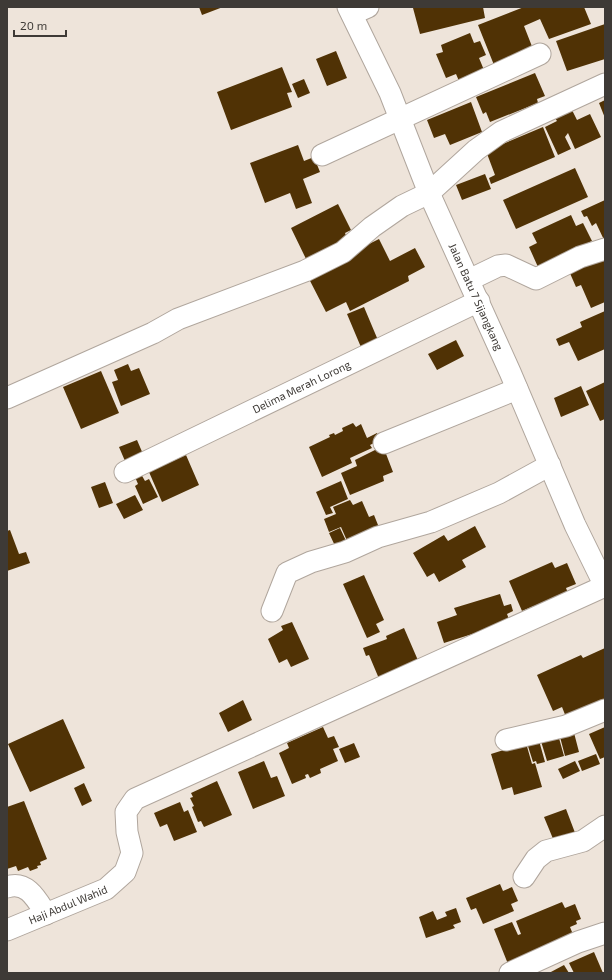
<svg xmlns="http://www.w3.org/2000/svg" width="612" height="980" viewBox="0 0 612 980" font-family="'Exo 2',sans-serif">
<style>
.building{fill:#503205}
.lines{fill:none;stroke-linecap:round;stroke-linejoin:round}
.minor-casing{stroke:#b0a69d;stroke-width:23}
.minor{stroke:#fff;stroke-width:21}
.labels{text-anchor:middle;stroke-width:4;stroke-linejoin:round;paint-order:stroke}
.street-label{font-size:11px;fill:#3e3a36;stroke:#eee4da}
</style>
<rect width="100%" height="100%" fill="#eee4da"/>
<!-- building -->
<path class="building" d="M199 7H223L202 15Z
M418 7H483L485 18 420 34 413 8Z
M524 7H584L591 24 549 39 540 19 524 26 533 49 494 65 478 25Z
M605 24V59L567 71 556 41Z
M470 33 474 43 480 41 486 55 479 58 484 70 459 81 456 74 446 78 436 54 443 52 441 45Z
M336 51 347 78 327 86 316 59Z
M282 67 292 92 287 93 292 107 231 130 217 92Z
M535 73 545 96 537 99 538 103 490 122 486 112 483 114 476 97Z
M304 79 310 93 298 98 292 84Z
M605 100V118L599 103Z
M471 102 482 132 450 145 445 134 434 138 427 120Z
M572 110 577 120 590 114 601 137 575 149 568 133 565 137 571 149 558 155 545 127 557 121 555 118Z
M543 127 555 157 491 184 489 178 495 175 486 151Z
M298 145 304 161 314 157 320 172 303 179 312 203 296 209 290 193 265 203 250 163Z
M575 168 588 197 516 229 503 200Z
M485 174 491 189 462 200 456 185Z
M605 200V242L596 223 592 226 587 216 584 217 581 211Z
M338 204 351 230 345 233 349 243 308 263 291 228Z
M571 215 576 226 583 223 592 241 538 267 529 247 537 243 532 233Z
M379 239 390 261 415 248 425 267 408 276 409 281 350 311 346 302 326 312 307 275Z
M605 257V302L591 308 581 285 576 287 569 271Z
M364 307 380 345 363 352 347 314Z
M605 311V349L578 361 569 342 559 346 556 339 582 327 580 322Z
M456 340 464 356 437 370 428 354Z
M128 364 131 371 139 368 150 394 121 406 112 382 118 380 114 370Z
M101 371 119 413 81 429 63 387Z
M605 382V419L600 421 586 391Z
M581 386 589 405 561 417 554 398Z
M353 423 356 427 361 424 367 438 377 433 380 440 370 445 372 448 350 458 352 463 322 477 309 447 330 437 329 435 334 433 335 435 343 431 342 428Z
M137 440 143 454 125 461 119 447Z
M383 446 393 472 383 476 384 481 350 495 341 473 357 466 355 460Z
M186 455 199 485 162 502 149 472Z
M141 474 145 481 149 479 158 497 143 504 135 486 138 484 135 477Z
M341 481 348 499 330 507 333 513 326 515 316 492Z
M105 482 113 503 99 508 91 487Z
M135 495 143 510 124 519 116 504Z
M350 500 353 505 362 501 369 517 374 515 380 530 348 543 341 527 329 532 324 519 336 514 333 507Z
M475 526 486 547 462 560 466 567 439 582 434 573 427 577 413 553 444 535 448 541Z
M340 528 347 543 336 548 329 533Z
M10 530 19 554 26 552 30 563 7 571V531Z
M552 562 555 568 567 563 576 584 566 588 569 596 536 610 534 606 522 611 509 581Z
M364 575 384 620 376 624 380 632 367 638 343 584Z
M500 594 504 606 511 604 513 611 507 614 510 622 444 643 437 622 457 615 454 608Z
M292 622 309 659 291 667 287 659 279 663 268 639 283 630 281 626Z
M404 628 420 665 380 681 369 655 366 656 363 648 387 639 386 636Z
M605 648V699L579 711 568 722 562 707 553 711 537 675 581 655 583 658Z
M243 700 252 720 228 732 219 713Z
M63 719 85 768 30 792 8 744Z
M323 727 328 738 334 736 339 747 333 749 338 761 320 769 321 773 310 778 308 774 305 775 306 778 292 784 279 753 289 748 287 743Z
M605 727V757L600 759 589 734Z
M573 729 579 752 565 756 559 733Z
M557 731 564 756 547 761 540 738Z
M538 737 545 762 537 764 536 761 533 762 527 743Z
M354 743 360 757 345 763 339 749Z
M526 743 532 764 535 763 542 787 514 795 512 787 502 790 491 754Z
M596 754 600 764 582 771 578 761Z
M264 761 271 778 277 776 285 796 253 809 238 772Z
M575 761 580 771 563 779 558 769Z
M217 781 232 815 204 827 201 821 198 822 192 807 194 806 190 798 193 797 191 793Z
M84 783 92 801 82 806 74 788Z
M24 801 47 859 40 862 41 865 37 866 38 868 30 871 28 867 18 871 16 866 7 869V807Z
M180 802 184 812 188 810 197 832 174 841 167 824 160 827 154 813Z
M566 809 577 838 556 846 544 817Z
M500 884 503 891 512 887 518 901 511 904 514 911 483 924 476 908 471 910 466 898Z
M562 902 565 908 575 904 581 919 576 921 577 924 570 927 574 937 508 964 494 929 512 922 518 935 521 934 516 921Z
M456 908 461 922 453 925 455 928 426 938 419 917 433 911 437 920 447 916 445 912Z
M594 952 603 973H574L569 963Z
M564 965 569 973H549Z"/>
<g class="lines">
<defs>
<g id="minor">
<path id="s1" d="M348 7 390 93 429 193 510 372 575 525 605 586"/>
<path d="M352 14 368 7"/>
<path d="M322 155 540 54"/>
<path d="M469 280 498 266 506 265 536 279 580 257 605 249"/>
<path d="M7 398 153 333 178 319 305 271 343 252 372 227 402 206 429 193 476 150 501 132 605 84"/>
<path d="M384 443 517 389"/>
<path id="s2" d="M125 472 479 301"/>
<path d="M272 611 287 573 311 562 345 552 378 537 431 522 499 493 550 465"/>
<path d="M506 740 566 726 605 710"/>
<path d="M524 877 536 859 546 851 583 841 605 826"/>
<path d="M7 887C27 880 37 900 46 914"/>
<path id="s3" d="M7 930 106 889 125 872 132 853 127 832 126 812 135 799 605 586"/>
<path d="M510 973 578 942 605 933"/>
</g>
</defs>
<!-- minor casing -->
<use href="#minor" class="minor-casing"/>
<!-- minor -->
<use href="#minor" class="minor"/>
</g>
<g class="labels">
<!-- street labels -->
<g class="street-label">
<text dy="4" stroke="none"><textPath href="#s1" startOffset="317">Jalan Batu 7 Sijangkang</textPath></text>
<text dy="4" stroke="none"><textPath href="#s2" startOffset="196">Delima Merah Lorong</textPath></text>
<text dy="4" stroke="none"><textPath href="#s3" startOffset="66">Haji Abdul Wahid</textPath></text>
</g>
</g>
<!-- border -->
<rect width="612" height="980" fill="none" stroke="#3e3a36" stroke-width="16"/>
<!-- scale -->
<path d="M14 30v6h52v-6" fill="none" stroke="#3e3a36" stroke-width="2"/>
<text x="20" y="30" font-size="12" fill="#3e3a36" stroke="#eee4da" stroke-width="3" paint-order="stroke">20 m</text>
</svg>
